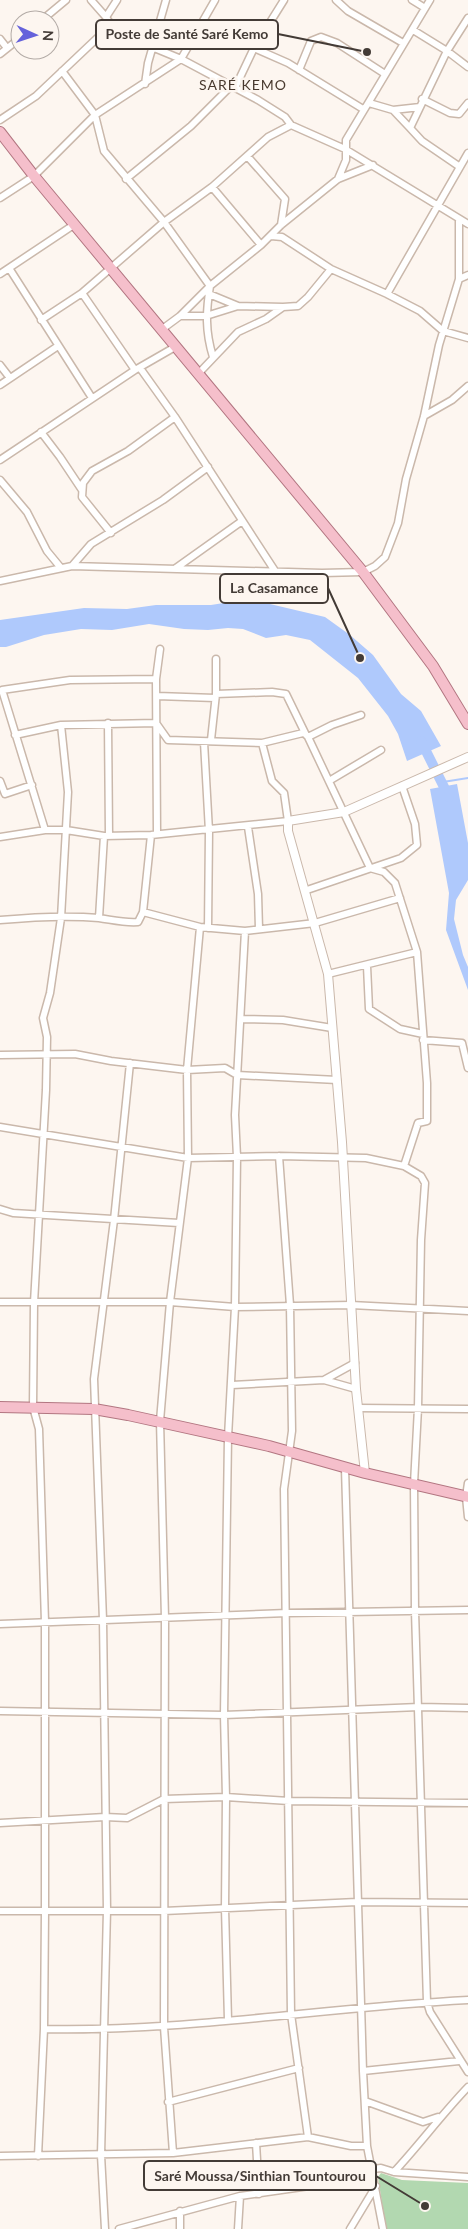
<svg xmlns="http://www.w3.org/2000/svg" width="468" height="2229" viewBox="0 0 468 2229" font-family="Lato,sans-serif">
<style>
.green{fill:#b2d8b0}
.water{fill:#afc9fc}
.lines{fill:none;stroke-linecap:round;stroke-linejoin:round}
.stream{stroke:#afc9fc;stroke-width:2}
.river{stroke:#afc9fc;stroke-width:10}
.minor-casing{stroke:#cab8ab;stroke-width:9}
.tertiary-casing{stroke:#cab8ab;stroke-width:10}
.primary-casing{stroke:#b27681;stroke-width:12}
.minor{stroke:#fff;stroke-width:6}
.tertiary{stroke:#fff;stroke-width:8}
.primary{stroke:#f5bfcb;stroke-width:10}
.labels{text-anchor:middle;stroke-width:5;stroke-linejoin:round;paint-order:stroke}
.neighbourhood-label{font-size:14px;letter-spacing:1px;fill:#48392e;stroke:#fdf6f0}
.leader{fill:none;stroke:#433b36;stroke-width:2}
.callout-dot{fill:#433b36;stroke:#fdf6f0;stroke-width:2}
.callout{fill:#fdf6f0;stroke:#433b36;stroke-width:2}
.callout-label{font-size:14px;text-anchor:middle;font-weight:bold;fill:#433b36}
</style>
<rect width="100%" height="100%" fill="#fdf6f0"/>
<!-- green -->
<path class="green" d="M381 2173 402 2180 468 2183V2229H386L378 2177Z"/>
<!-- water -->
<path class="water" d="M249 599 325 617 350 635 373 655 401 694 421 711 441 746 407 761 398 734 388 716 358 678 310 640 286 635 266 638 243 629 228 628 208 630 184 629 149 624 112 630 81 629 44 635 6 647H0V620L84 608 127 609 156 605H211Z
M457 784 468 843V880L456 900 454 919 463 955 468 967V990L446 930 449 893 430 789Z"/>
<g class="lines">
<!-- stream -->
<path class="stream" d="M443 782 468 778"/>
<!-- river -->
<path class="river" d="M421 741 449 797"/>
<defs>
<path id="minor" d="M91 0 106 17 111 25 135 40 181 59 258 100 285 117 291 125 345 149 468 224
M336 0 348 11 403 43
M412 0 425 8
M106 17 117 0
M42 20 66 0
M413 30 447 51 468 67
M0 39 7 48
M254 48 288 63 363 109
M0 54 20 38
M299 70 311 41 321 37 337 43 385 74
M62 71 95 115 104 151 164 222 210 286C206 311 205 331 213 357
M145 84 148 63 166 0
M235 88 254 48 284 0
M422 99 450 113 459 114 468 103
M369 103 393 110 410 128
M393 110 420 107
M0 120 36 96 111 25
M248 157 285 199 281 225
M460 167 422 141 410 128 447 51 468 18
M126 179 191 126 230 87
M338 179 346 160V140L430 0
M212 187 261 245
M0 198 34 176 95 115 181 59 215 0
M271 236 282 237 331 269 387 294 468 153
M9 268 92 398
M0 274 75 224
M459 279 468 275
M82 293 135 370
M209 294 238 306 283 307
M387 294 420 311 443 331 468 338
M180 316H206L238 306
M41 320 82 293 164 222 212 187 268 137 291 125
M161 330 180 316 210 286 261 245 281 225 338 179 373 165
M0 365 10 378
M140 368 175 417 275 571
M198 374 238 332 266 319 283 307 298 306 308 297 331 269
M0 385 58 346
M424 416 452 400 468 386
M41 432 60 457 82 490
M0 460 135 370 175 347
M0 480 27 512 47 551 61 568
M111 533 82 497 83 483 92 471 128 451 175 417
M72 566 91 544 163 500 208 467
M176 568 242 521
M0 581 72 566 322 573 363 572 375 566 385 557 398 523 406 479 424 416 439 345 459 279V219
M216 694 272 692 286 694 306 735
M157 696 215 698
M361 715 332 725 308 737 370 868 384 872 395 883 417 952 427 1083V1121L418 1123 404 1166
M108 723 109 835
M15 735 61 725 156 723 168 740 262 743 303 733
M211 740 216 694V659
M204 742 209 831 208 928
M0 781 5 794 32 785
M329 781 381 750
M248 827 258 894 259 929
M45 830 2 690 70 680 156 679
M157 833 156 679 160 649
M0 837 45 830H66L104 836 151 835 288 821 284 793 272 781 262 743
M307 890 401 858 417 845 415 824 402 786
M143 912 200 927 245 931 315 923 400 898
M99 918 104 836
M0 920C33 917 66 915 99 918 113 920 124 923 138 922L143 912 151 835
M367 966 369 1009 400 1029 423 1034
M328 974 417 952
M241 1019 283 1020 332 1028
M423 1040 462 1043 468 1068
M0 1055 75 1054 111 1061 187 1070 225 1068 237 1075 337 1080
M0 1127 188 1158 279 1156 366 1158 404 1166 421 1176 425 1183 421 1240 418 1408 414 1484 415 1611 427 2002 430 2012 468 2072
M279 1156 290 1305 292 1431 284 1489 291 2014 308 2137 351 2146H367
M0 1209 13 1213 179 1223
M0 1302H170L235 1307 351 1305 468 1311
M324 1380 355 1363
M232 1385 324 1380 356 1389
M358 1408 468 1409
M345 1468 363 2071 367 2146 383 2229
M468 1483 466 1497 468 1517
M0 1624 287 1613 468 1610
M0 1711 224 1715 419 1707 468 1708
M0 1823 105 1817 127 1818 164 1799 226 1797 289 1801 468 1803
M0 1911H164L357 1902 468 1903
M228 2020 225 1908 226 1797 224 1715 228 1437 235 1307 237 1157 235 1115 245 931
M44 2029C186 2032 326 2007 468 2000
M363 2071 459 2061
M365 2101 423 2122 438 2117
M168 2102 299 2068
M256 2143 259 2194
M173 2153 164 2027 165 1618 160 1421 170 1302 188 1158 187 1070 200 927
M0 2156 173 2153 308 2137
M38 2156 44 2029 45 1911V1622L39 1429 33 1407 34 1303 46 1090 47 1037 43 1018 50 993 61 918 68 792 61 725
M394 2172 468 2177
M180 2211V2229
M105 2229 101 2155 107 1910 103 1620 94 1379 114 1220 130 1063
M119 2229 240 2196 337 2182 373 2169 381 2168 394 2172C420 2144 442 2114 468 2087
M238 2229 240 2196
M350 2229 376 2186"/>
<path id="tertiary" d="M365 1473 356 1389 342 1142 328 974 288 831V821L344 812 468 757"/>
<path id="primary" d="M0 132 34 176 363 572 433 666 468 724
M0 1407 94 1409 128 1415 269 1446 365 1473 468 1497"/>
</defs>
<!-- minor casing -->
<use href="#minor" class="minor-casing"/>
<!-- tertiary casing -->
<use href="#tertiary" class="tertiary-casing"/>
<!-- primary casing -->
<use href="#primary" class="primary-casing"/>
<!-- minor -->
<use href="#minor" class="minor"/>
<!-- tertiary -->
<use href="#tertiary" class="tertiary"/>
<!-- primary -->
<use href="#primary" class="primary"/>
</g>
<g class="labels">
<!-- neighbourhood labels -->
<g class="neighbourhood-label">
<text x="243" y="90">SARÉ KEMO</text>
</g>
</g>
<!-- callouts -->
<path class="leader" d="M367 52L278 34M360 658L328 588M425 2206L376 2176"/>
<g class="callout-dot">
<circle cx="367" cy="52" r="5"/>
<circle cx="360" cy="658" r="5"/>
<circle cx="425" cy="2206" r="5"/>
</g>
<g class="callout">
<rect x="96" y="20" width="182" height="29" rx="5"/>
<rect x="220" y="574" width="108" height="29" rx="5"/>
<rect x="144" y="2161" width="232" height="29" rx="5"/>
</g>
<g class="callout-label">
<text x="187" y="39">Poste de Santé Saré Kemo</text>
<text x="274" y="593">La Casamance</text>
<text x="260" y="2181">Saré Moussa/Sinthian Tountourou</text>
</g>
<!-- north arrow -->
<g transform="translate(35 35) rotate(93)"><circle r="24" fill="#fdf6f0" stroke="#b3aba6"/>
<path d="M0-4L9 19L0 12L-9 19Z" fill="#6562db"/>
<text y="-8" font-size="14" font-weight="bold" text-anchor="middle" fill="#433b36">N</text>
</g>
</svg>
